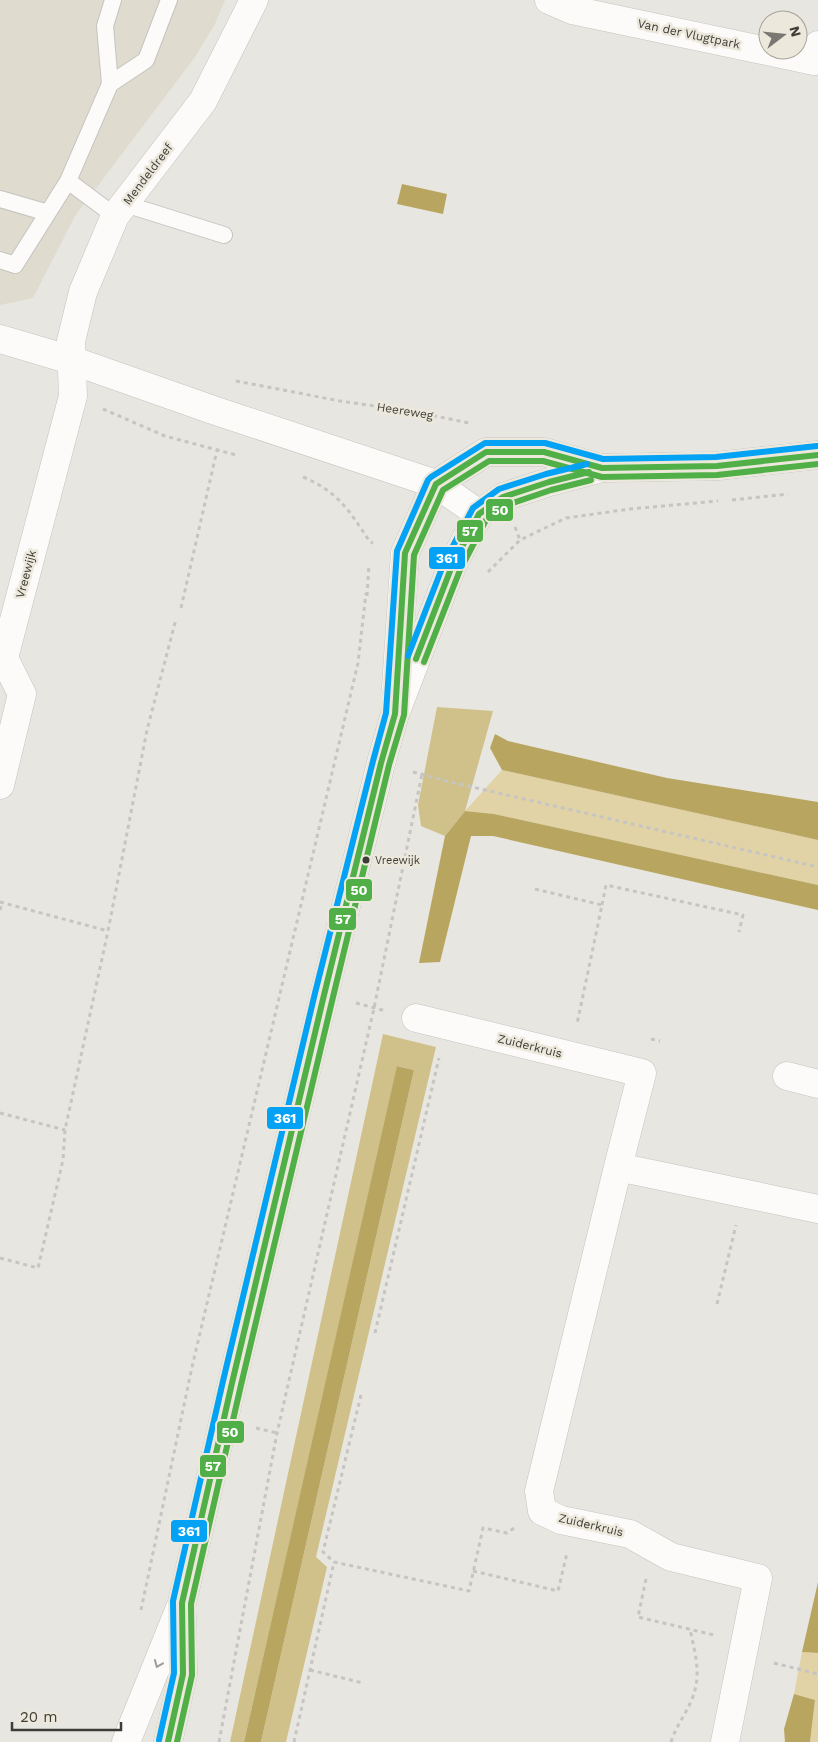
<svg xmlns="http://www.w3.org/2000/svg" width="818" height="1742" viewBox="0 0 818 1742" font-family="'Work Sans',sans-serif">
<style>
.built{fill:#dfdbcf}
.green{fill:#e1d3a6}
.forest{fill:#d0c18b}
.water{fill:#b8a660}
.lines{fill:none;stroke-linecap:round;stroke-linejoin:round}
.lane-casing{stroke:#c4c3be;stroke-width:18}
.street-casing{stroke:#c4c3be;stroke-width:29}
.secondary-casing{stroke:#c4c3be;stroke-width:29}
.path{stroke:#c6c5c3;stroke-width:3;stroke-dasharray:4 4;stroke-linecap:butt}
.lane{stroke:#fcfbfa;stroke-width:16}
.street{stroke:#fcfbfa;stroke-width:28}
.secondary{stroke:#fcfbfa;stroke-width:28}
.bus-1-casing{stroke:#ece8dc;stroke-width:10}
.bus-2-casing{stroke:#ece8dc;stroke-width:10}
.bus-3-casing{stroke:#ece8dc;stroke-width:10}
.bus-1{stroke:#50af46;stroke-width:6}
.bus-2{stroke:#50af46;stroke-width:6}
.bus-3{stroke:#03a2f5;stroke-width:6}
.oneway{stroke:#9c9c98}
.bus-dot{fill:#3d3c37;stroke:#ece8dc;stroke-width:2}
.labels{text-anchor:middle;stroke-width:5;stroke-linejoin:round;paint-order:stroke}
.bus-label{font-size:11px;fill:#3d3c37;stroke:#ece8dc;text-anchor:start}
.street-label{font-size:12px;fill:#3d3c37;stroke:#ece8dc}
.line-badge{stroke:#ece8dc;stroke-width:2}
.badge-label{font-size:14px;text-anchor:middle;font-weight:bold;fill:#fff}
</style>
<rect width="100%" height="100%" fill="#e8e6e0"/>
<!-- built -->
<path class="built" d="M0 0H225L215 24 195 57 75 216 33 298 0 305Z"/>
<!-- green -->
<path class="green" d="M502 770 818 840V885L494 814 465 811Z
M802 1652 818 1653V1742H810L815 1700 794 1694Z"/>
<!-- forest -->
<path class="forest" d="M437 707 493 711 465 811 445 836 421 826 418 805Z
M383 1034 436 1047 316 1557 327 1567 286 1742H261L414 1070 398 1066 244 1742H230Z"/>
<!-- water -->
<path class="water" d="M402 184 447 194 443 214 397 204Z
M495 734 508 741 667 778 818 802V840L502 770 490 748Z
M465 811 494 814 818 885V910L493 836H471L440 962 419 963 445 836Z
M397 1066 414 1070 261 1742H244Z
M818 1582V1653L802 1652Z
M794 1694 815 1700 810 1742H785L784 1729Z"/>
<g class="lines">
<defs>
<path id="lane" d="M113 0 105 26 110 84 68 181 115 216
M110 84 146 60 169 0
M0 199 48 213
M125 204 224 235
M0 260 15 265 68 181"/>
<path id="street" d="M549 0 572 10 814 61 818 45
M0 785 22 694 4 658 73 396 71 341 83 292 115 216 203 101 254 0
M416 1018 642 1073 618 1167
M787 1076 818 1084
M725 1742 758 1578 671 1557 630 1534 561 1520 542 1511 539 1491 618 1167 818 1209"/>
<path id="secondary" d="M0 339 71 360 213 410 436 484 479 514
M436 484 486 452H544L600 468
M396 688 405 553 436 484
M126 1742 182 1603 232 1383 324 995 381 763 395 714 452 566 479 514 503 497 549 482 602 468 717 466 818 455
M168 1742 183 1674 182 1617"/>
</defs>
<!-- lane casing -->
<use href="#lane" class="lane-casing"/>
<!-- street casing -->
<use href="#street" class="street-casing"/>
<!-- secondary casing -->
<use href="#secondary" class="secondary-casing"/>
<!-- path -->
<path class="path" d="M236 381 340 401 416 412 469 423
M103 409 165 436 236 455
M303 477C339 492 350 512 370 542L373 543
M732 500 788 494
M515 527 520 540
M488 572 520 540 566 518 630 509 718 501
M367 596 369 564
M181 608 217 450
M413 772 455 783 818 867
M535 889 602 905 577 1024
M0 902 108 931
M602 905 606 885 743 915 739 932
M0 910 2 903
M356 1003 386 1011
M651 1039 660 1041
M0 1113 65 1130
M0 1258 38 1268 63 1160 65 1130 108 931 147 730 176 619
M717 1304 736 1225
M375 1333 439 1058
M361 1395 323 1552 334 1562 469 1591 483 1528 507 1533 514 1528
M256 1428 277 1433
M473 1571 558 1591 567 1553
M646 1579 638 1617 714 1635
M141 1610 192 1367 358 663 366 593
M774 1663 818 1674
M310 1670 363 1683
M219 1742 277 1433 374 1008 422 774
M294 1742 334 1562
M671 1742C676 1726 686 1714 692 1699 702 1674 695 1654 690 1629"/>
<!-- lane -->
<use href="#lane" class="lane"/>
<!-- street -->
<use href="#street" class="street"/>
<!-- secondary -->
<use href="#secondary" class="secondary"/>
<defs>
<path id="bus-1" d="M416 659 452 566 479 514 503 497 549 482 589 472
M168 1742 183 1674 182 1603 232 1383 324 995 381 763 395 714 405 553 436 484 486 452H544L602 468 717 466 818 455"/>
<path id="bus-2" d="M424 662 460 570 486 520 507 505 551 490 591 480
M177 1742 192 1675 191 1604 241 1385 333 997 389 765 404 715 414 555 443 490 489 461H543L602 477 717 475 818 464"/>
<path id="bus-3" d="M408 656 444 563 473 508 499 489 546 474 587 464
M159 1740 174 1673 173 1601 223 1381 315 993 373 761 386 713 397 551 428 480 431 477 485 443H545L603 459 716 457 817 446"/>
</defs>
<!-- bus-1 casing -->
<use href="#bus-1" class="bus-1-casing"/>
<!-- bus-2 casing -->
<use href="#bus-2" class="bus-2-casing"/>
<!-- bus-3 casing -->
<use href="#bus-3" class="bus-3-casing"/>
<!-- bus-1 -->
<use href="#bus-1" class="bus-1"/>
<!-- bus-2 -->
<use href="#bus-2" class="bus-2"/>
<!-- bus-3 -->
<use href="#bus-3" class="bus-3"/>
</g>
<!-- one-way arrows -->
<defs><path id="oneway-chevron" d="M-2-3.5L2.5 0L-2 3.5" fill="none" stroke-width="1.6" stroke-linecap="round" stroke-linejoin="round" transform="scale(1.25)"/></defs>
<use class="oneway" href="#oneway-chevron" transform="translate(158 1664) rotate(112)"/>
<!-- markers -->
<circle class="bus-dot" cx="366" cy="860" r="4.5"/>
<g class="labels">
<!-- bus labels -->
<g class="bus-label">
<text x="375" y="864">Vreewijk</text>
</g>
<!-- street labels -->
<g class="street-label">
<text transform="translate(689 34) rotate(12)" y="4">Van der Vlugtpark</text>
<text transform="translate(148 174) rotate(-53)" y="4">Mendeldreef</text>
<text transform="translate(405 411) rotate(9)" y="4">Heereweg</text>
<text transform="translate(26 574) rotate(-75)" y="4">Vreewijk</text>
<text transform="translate(530 1046) rotate(14)" y="4">Zuiderkruis</text>
<text transform="translate(591 1525) rotate(13)" y="4">Zuiderkruis</text>
</g>
</g>
<g class="line-badge">
<rect x="485" y="498" width="29" height="24" rx="5" fill="#50af46"/>
<rect x="456" y="519" width="28" height="24" rx="5" fill="#50af46"/>
<rect x="428" y="546" width="38" height="24" rx="5" fill="#03a2f5"/>
<rect x="345" y="878" width="28" height="24" rx="5" fill="#50af46"/>
<rect x="328" y="907" width="29" height="24" rx="5" fill="#50af46"/>
<rect x="266" y="1106" width="38" height="24" rx="5" fill="#03a2f5"/>
<rect x="216" y="1420" width="29" height="24" rx="5" fill="#50af46"/>
<rect x="199" y="1454" width="28" height="24" rx="5" fill="#50af46"/>
<rect x="170" y="1519" width="38" height="24" rx="5" fill="#03a2f5"/>
</g>
<g class="badge-label">
<text x="500" y="515">50</text>
<text x="470" y="536">57</text>
<text x="447" y="563">361</text>
<text x="359" y="895">50</text>
<text x="343" y="924">57</text>
<text x="285" y="1123">361</text>
<text x="230" y="1437">50</text>
<text x="213" y="1471">57</text>
<text x="189" y="1536">361</text>
</g>
<!-- north arrow -->
<g transform="translate(783 35) rotate(74)"><circle r="24" fill="#ece8dc" stroke="#a6a39a"/>
<path d="M0-4L9 19L0 12L-9 19Z" fill="#797872"/>
<text y="-8" font-size="14" font-weight="bold" text-anchor="middle" fill="#3d3c37">N</text>
</g>
<!-- scale -->
<path d="M12 1722v8h109v-8" fill="none" stroke="#3d3c37" stroke-width="2.5"/>
<text x="20" y="1722" font-size="15" fill="#3d3c37" stroke="#ece8dc" stroke-width="4" paint-order="stroke">20 m</text>
</svg>
